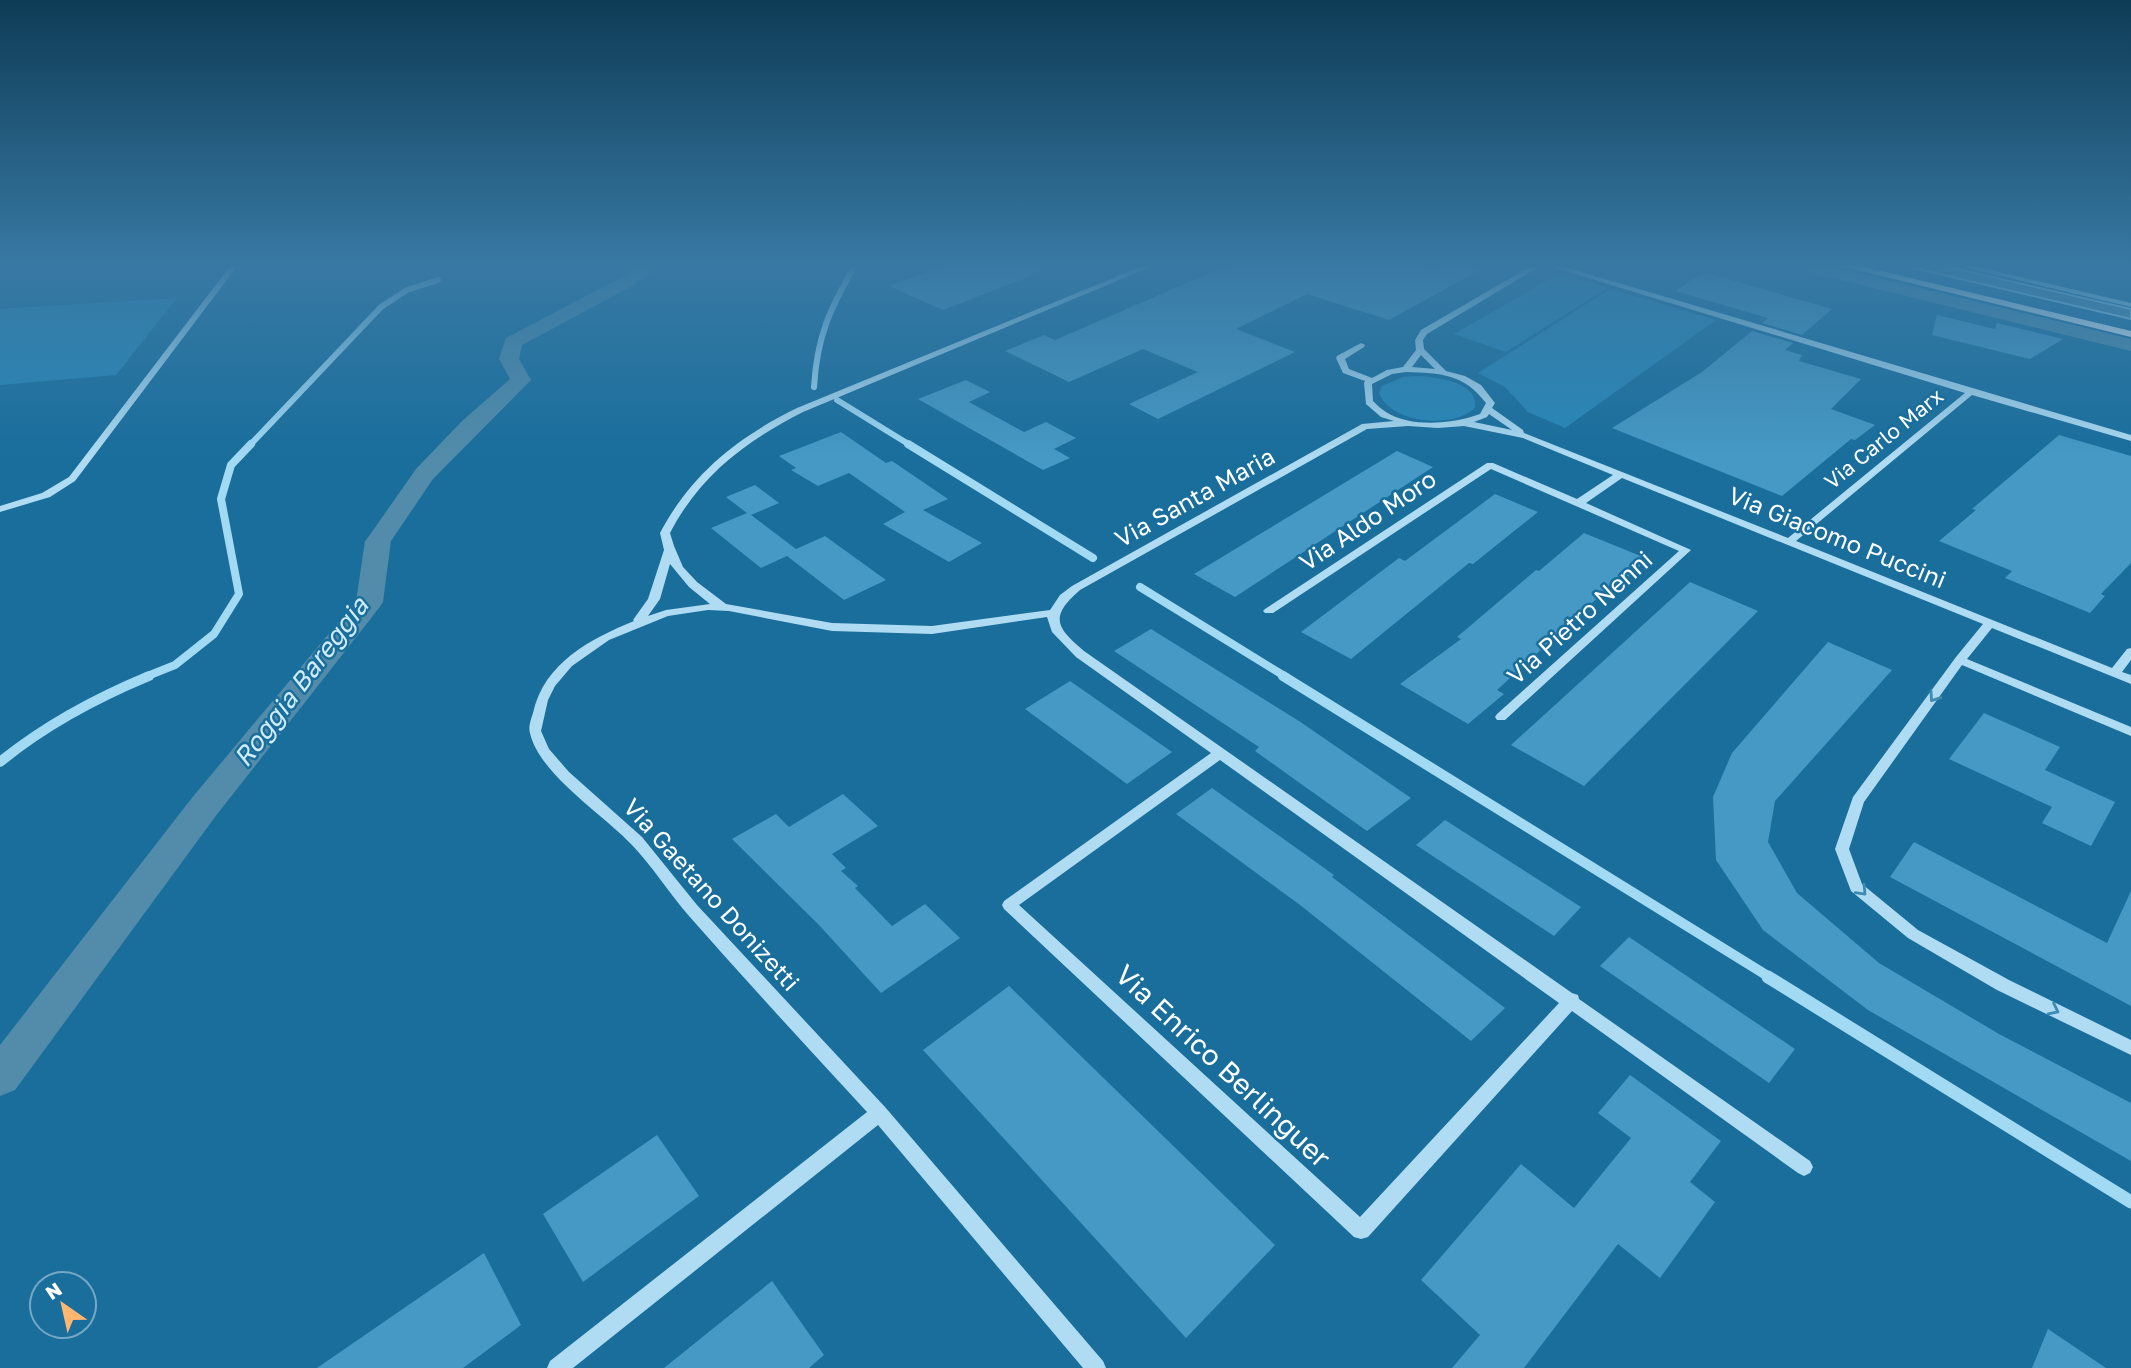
<svg xmlns="http://www.w3.org/2000/svg" width="2131" height="1368" viewBox="0 0 2131 1368" font-family="'Golos Text',sans-serif">
<style>
.green{fill:#2888b8}
.water{fill:#528caa;stroke:#a2daf4;stroke-width:2}
.lines{fill:none;stroke-linecap:round;stroke-linejoin:round}
.stream-far3{stroke:#a2daf4;stroke-width:6}
.stream-far2{stroke:#a2daf4;stroke-width:8}
.stream-far1{stroke:#a2daf4;stroke-width:10}
.stream{stroke:#a2daf4;stroke-width:13}
.canal{fill:#528caa;fill-rule:evenodd}
.building{fill:#4599c4}
.minor{fill:#afdcf2;fill-rule:evenodd}
.major{fill:#fafdff;fill-rule:evenodd}
.oneway{stroke:#3e8ab2}
.labels{text-anchor:middle;stroke-width:5;stroke-linejoin:round;paint-order:stroke}
.far-street-label{font-size:21px;fill:#fff;stroke:#196e9c}
.street-label{font-size:24px;fill:#fff;stroke:#196e9c}
.water-label{font-size:26px;font-style:italic;fill:#d0ecfa;stroke:#196e9c}
.near-street-label{font-size:28px;fill:#fff;stroke:#196e9c}
</style>
<rect width="100%" height="100%" fill="#196e9c"/>
<!-- green -->
<path class="green" d="M1559 274 1607 288 1506 352 1454 334Z
M1610 289 1716 320 1565 428 1528 412 1505 387 1478 373Z
M177 298 116 375 0 385V309Z
M1418 376C1437 377 1479 382 1475 408 1453 429 1391 424 1379 393L1382 386 1403 377Z"/>
<!-- water -->
<path class="water" d="M1901 265H1940L2131 309V319Z"/>
<g class="lines">
<!-- stream-far3 -->
<path class="stream-far3" d="M814 387C817 336 830 309 855 265
M837 400 910 445
M250 445 381 307 407 290 438 280"/>
<!-- stream-far2 -->
<path class="stream-far2" d="M908 444 1093 558
M1140 587 1286 677
M145 677 175 665 214 634 239 594 221 499 231 465 251 444"/>
<!-- stream-far1 -->
<path class="stream-far1" d="M1283 676 1771 978
M0 762C44 726 96 698 149 676"/>
<!-- stream -->
<path class="stream" d="M1768 977 2131 1202"/>
<!-- canal -->
<path class="canal" d="M639 265H660L634 285 522 345 519 359 531 380 433 479 391 541 383 602 379 608 215 817 15 1090 0 1096V1045L191 799 356 601 365 541 369 536 416 469 462 421 510 379 499 359 506 338 622 277Z
M1793 265H1825L2131 339V351L1796 269Z"/>
</g>
<!-- building -->
<path class="building" d="M946 265H1054V267L943 310 889 286Z
M1238 265H1424L1433 268 1437 265H1489L1389 320 1307 294 1236 329 1295 352 1158 419 1129 404 1198 372 1143 349 1069 382 1005 351 1044 335 1055 340 1226 266 1232 268Z
M1703 272 1832 309 1802 335 1762 323 1768 318 1675 291Z
M1937 315 1995 329 1997 323 2063 339 2030 359 1932 335Z
M1752 331 1793 343 1785 350 1802 355 1799 361 1861 379 1831 409 1875 425 1855 440 1851 439 1782 496 1612 428 1702 372Z
M966 380 990 392 969 402 1024 432 1046 422 1076 438 1054 449 1070 458 1043 470 918 399Z
M841 432 886 463 892 461 948 499 923 510 982 543 949 562 883 524 905 512 849 473 818 486 791 470 796 468 779 456Z
M2059 435 2131 456V563L2101 594 2105 596 2090 613 2005 578 2012 571 1939 541 1976 510 1972 509Z
M1397 451 1433 467 1235 597 1194 574Z
M755 485 779 503 751 515 796 549 825 536 886 580 844 600 787 556 761 568 711 528 747 513 726 497Z
M1495 494 1538 512 1473 564 1469 563 1351 659 1301 632 1399 558 1405 561Z
M1584 533 1648 559 1620 584 1615 582 1497 690 1504 694 1468 724 1400 684 1461 639 1457 637 1536 570 1539 571Z
M1690 582 1758 611 1584 786 1511 745Z
M1151 629 1299 721 1411 798 1367 831 1255 751 1259 747 1114 651Z
M1828 642 1892 670 1775 801 1768 842 1797 893 1879 963 1999 1034 2131 1103V1161L1868 1010 1763 930 1716 860 1713 797 1732 753Z
M1070 681 1172 752 1127 784 1025 709Z
M1984 713 2060 747 2045 770 2115 802 2091 846 2042 823 2052 807 1949 759Z
M1212 788 1334 875 1332 877 1505 1008 1471 1041 1300 905 1176 814Z
M843 794 878 826 832 854 846 868 841 871 858 886 855 888 892 926 925 904 960 938 881 993 819 925 732 839 776 814 789 827Z
M1445 820 1581 907 1554 936 1416 845Z
M1914 842 2107 943 2131 891V1006L1890 877Z
M1629 937 1795 1049 1769 1083 1600 966Z
M1009 986 1275 1245 1186 1338 923 1050Z
M1630 1075 1721 1141 1690 1182 1715 1202 1660 1278 1618 1244 1524 1368H1452L1480 1335 1421 1280 1521 1164 1574 1208 1631 1138 1598 1113Z
M657 1135 699 1196 583 1282 543 1214Z
M484 1253 521 1325 463 1368H317Z
M772 1281 824 1355 809 1368H664Z
M2048 1329 2106 1368H2032Z"/>
<g class="lines">
<!-- minor -->
<path class="minor" d="M231 265H238L75 481 50 497 0 512V506L42 493 69 477Z
M1145 265H1155L803 412C746 441 700 475 670 533L674 546 683 567 697 582 726 604 832 623 932 626 1050 610 1060 595 1072 586 1362 424 1394 421 1381 417 1366 404 1364 383 1365 381 1343 373 1336 358 1337 356 1361 343 1365 345 1364 347 1345 359 1349 369 1372 378 1387 370 1403 367 1416 350 1415 340 1421 330 1533 265H1542L1427 334 1423 340 1424 349 1446 371 1465 376 1481 385 1495 403 1492 408 1523 430 1524 433 1788 538 1965 393 1546 265H1558L2131 435V441L1972 395 1796 541 2112 668 2127 649 2131 648V660L2122 672 2131 675V684L1992 628 1967 659 2131 727V736L1962 665 1864 802 1849 849 1862 884 1918 930 2009 980 2131 1040V1055L1997 990 1908 938 1851 891 1835 849 1853 797 1956 657 1983 624 1622 478 1586 503 1691 550 1505 720H1497L1495 717 1497 714 1679 551 1491 469 1273 613H1265L1263 611 1265 609 1487 463H1493L1577 499 1613 475 1523 438 1464 426 1438 428 1408 426 1367 429 1080 590C1049 617 1056 627 1084 651L1572 993 1578 995 1579 999 1810 1161 1813 1167 1810 1173 1804 1176 1798 1173 1572 1011 1368 1237 1361 1239 1354 1237 1004 909 1002 905 1004 901 1211 753 1076 657 1052 632 1047 617 932 634 832 631 729 611 708 610 668 616 609 640 572 666 555 686 548 700 541 731 549 749 569 772 642 837 697 905 885 1107 1103 1361 1106 1368H1083L878 1125 573 1368H547L550 1361 867 1112C807 1047 747 982 689 916 669 893 653 867 632 845 604 815 539 774 530 733 528 727 531 719 533 713 544 663 590 639 634 621L633 620 648 599 664 550 660 533C691 474 738 437 797 408ZM1421 355 1435 369 1412 367ZM1406 372C1441 373 1464 374 1486 403L1480 414C1454 424 1411 428 1386 412 1381 409 1377 405 1373 401L1372 384 1392 374ZM1489 414 1512 430 1474 422 1487 417ZM670 564 689 587 710 604 666 610 648 616 660 599ZM1220 760 1559 1003 1360 1217 1019 905Z
M1955 265H1969L2131 303V307Z"/>
<!-- major -->
<path class="major" d="M1837 265H1857L2131 331V337Z"/>
</g>
<!-- one-way arrows -->
<defs><path id="oneway-chevron" d="M-2-3.5L2.5 0L-2 3.5" fill="none" stroke-width="1.6" stroke-linecap="round" stroke-linejoin="round" transform="scale(1.75)"/></defs>
<g class="oneway">
<use href="#oneway-chevron" transform="translate(1934 697) rotate(125)"/>
<use href="#oneway-chevron" transform="translate(1862 891) rotate(46)"/>
<use href="#oneway-chevron" transform="translate(2054 1010) rotate(26)"/>
</g>
<!-- sky -->
<linearGradient id="sky" x2="0" y2="1"><stop stop-color="#0e3c56"/><stop offset="0.58" stop-color="#3879a4"/><stop offset="1" stop-color="#3879a4" stop-opacity="0"/></linearGradient>
<rect width="2131" height="457" fill="url(#sky)"/>
<g class="labels">
<!-- far-street labels -->
<g class="far-street-label">
<text transform="translate(1884 439) rotate(-39)" y="7">Via Carlo Marx</text>
</g>
<!-- street labels -->
<g class="street-label">
<text transform="translate(1195 498) rotate(-29)" y="8">Via Santa Maria</text>
<text transform="translate(1368 521) rotate(-34)" y="8">Via Aldo Moro</text>
<text transform="translate(1837 538) rotate(22)" y="8">Via Giacomo Puccini</text>
<text transform="translate(1580 618) rotate(-42)" y="8">Via Pietro Nenni</text>
<text transform="translate(711 895) rotate(48)" y="8">Via Gaetano Donizetti</text>
</g>
<!-- water labels -->
<g class="water-label">
<text transform="translate(301 682) rotate(-53)" y="9">Roggia Bareggia</text>
</g>
<!-- near-street labels -->
<g class="near-street-label">
<text transform="translate(1223 1066) rotate(43)" y="10">Via Enrico Berlinguer</text>
</g>
</g>
<!-- north arrow -->
<g transform="translate(63 1305) rotate(326)"><circle r="33" fill="#196e9c" stroke="#75a8c4" stroke-width="2"/>
<path d="M0-5L12 26L0 18L-12 26Z" fill="#ffb770"/>
<text y="-10" font-size="19" font-weight="bold" text-anchor="middle" fill="#ffffff">N</text>
</g>
</svg>
